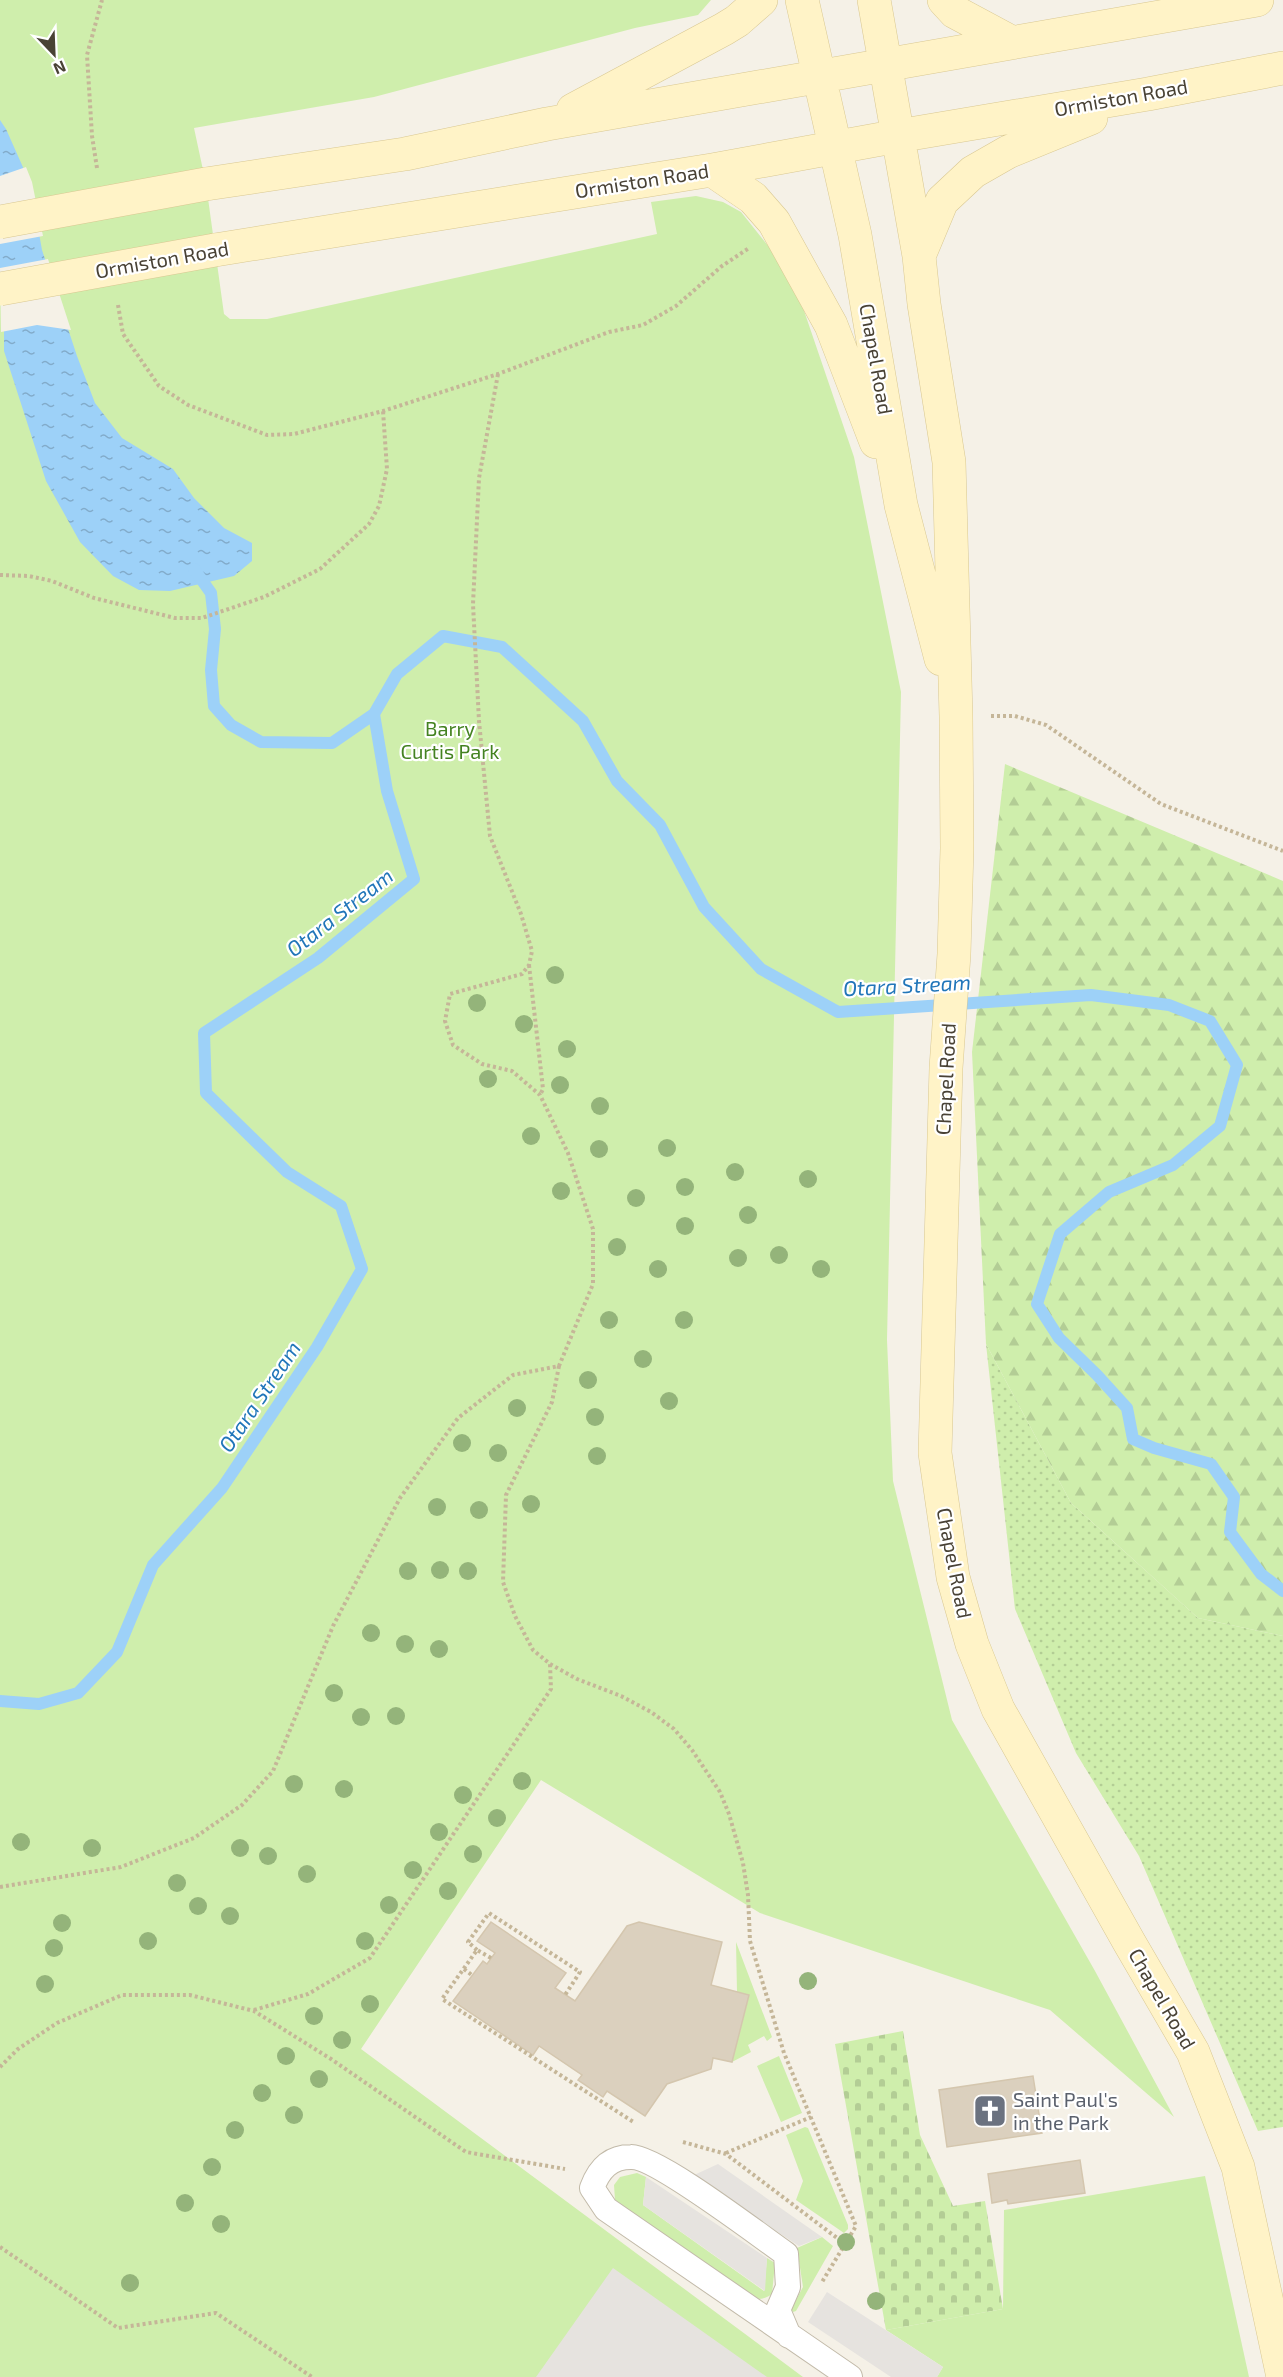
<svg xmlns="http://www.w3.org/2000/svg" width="1283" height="2377" viewBox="0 0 1283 2377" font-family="'Exo 2',sans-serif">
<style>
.grass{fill:url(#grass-dots)}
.forest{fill:url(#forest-firs)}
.cemetery{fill:url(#cemetery-stones)}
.green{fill:#cfeeac}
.parking{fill:#e6e3df}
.water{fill:url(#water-ripples)}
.pier{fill:#f5f1e7}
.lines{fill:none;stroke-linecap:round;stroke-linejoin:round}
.stream{stroke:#9dd1f8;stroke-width:12}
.building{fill:#dbd0be;stroke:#d4c6ae;stroke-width:1.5}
.service-casing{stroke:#c2baa9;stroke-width:26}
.secondary-casing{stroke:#d9c892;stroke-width:34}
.path{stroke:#c5b698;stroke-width:4;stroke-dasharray:3 3;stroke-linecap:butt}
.service{stroke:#fff;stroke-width:24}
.secondary{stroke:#fff3c7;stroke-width:33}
.secondary-bridge-casing{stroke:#d9c892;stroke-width:34;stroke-linecap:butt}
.secondary-bridge{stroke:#fff3c7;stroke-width:33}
.tree{fill:#94b47a}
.labels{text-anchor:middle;stroke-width:4.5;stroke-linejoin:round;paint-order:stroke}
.street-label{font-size:20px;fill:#494235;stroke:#fff}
.park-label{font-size:20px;fill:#448221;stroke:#fff}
.worship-label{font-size:20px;fill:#5b616d;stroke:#fff;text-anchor:start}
.water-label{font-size:21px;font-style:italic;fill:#2176b9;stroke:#fff}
</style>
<defs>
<pattern id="grass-dots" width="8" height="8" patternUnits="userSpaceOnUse" patternTransform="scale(1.5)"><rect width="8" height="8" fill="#cfeeac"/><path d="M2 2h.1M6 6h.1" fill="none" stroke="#b3cd95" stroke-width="1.8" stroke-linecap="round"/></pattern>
<pattern id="forest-firs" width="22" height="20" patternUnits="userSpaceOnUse" patternTransform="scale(1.5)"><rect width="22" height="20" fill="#cfeeac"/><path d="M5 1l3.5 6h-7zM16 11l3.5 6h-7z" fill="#b3cd95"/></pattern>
<pattern id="cemetery-stones" width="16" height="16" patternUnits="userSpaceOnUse" patternTransform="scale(1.5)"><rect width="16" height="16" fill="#cfeeac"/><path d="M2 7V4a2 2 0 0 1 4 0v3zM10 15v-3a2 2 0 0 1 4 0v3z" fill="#b3cd95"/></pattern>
<pattern id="water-ripples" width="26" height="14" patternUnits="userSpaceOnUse" patternTransform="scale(1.5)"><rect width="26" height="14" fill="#9dd1f8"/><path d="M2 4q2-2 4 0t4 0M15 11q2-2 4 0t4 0" fill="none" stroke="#82abca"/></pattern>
</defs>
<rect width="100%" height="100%" fill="#f5f1e7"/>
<!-- grass -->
<path class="grass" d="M986 1344 1071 1503 1198 1618 1283 1636V2127L1258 2131 1139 1856 1076 1753 1015 1609Z"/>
<!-- forest -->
<path class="forest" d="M1005 764 1283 881V1636L1198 1618 1071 1503 986 1344 972 1052Z"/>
<!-- cemetery -->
<path class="cemetery" d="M903 2031 920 2135 953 2206 985 2201 1003 2309 886 2330 835 2044Z"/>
<!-- green -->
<path class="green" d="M0 0H711L698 15 635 28 374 97 194 128 206 184 224 314 230 319H267L657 234 651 202 696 196 723 202 741 212 773 252 800 299 854 457 901 692 887 1340 893 1481 952 1720 1095 1971 1174 2117 1050 2010 760 1913 541 1780 361 2049 803 2377H0Z
M736 1942 772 2037 767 2041 764 2036 748 2045 751 2052 732 2062 749 1996 737 1992Z
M779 2056 802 2113 781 2122 757 2066Z
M805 2127 808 2128 848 2225V2229L844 2233 796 2200 803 2181 786 2135Z
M637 2173 646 2177 643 2205 764 2291 767 2258 775 2263 772 2294C760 2303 750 2298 738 2292L615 2200 614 2185 620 2177Z
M1205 2176 1249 2377H937L943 2367 886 2330 1003 2309 1004 2210Z
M822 2237 833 2246 796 2311 793 2312 791 2309 803 2287 797 2248Z"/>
<!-- parking -->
<path class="parking" d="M718 2164 822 2237 799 2246 692 2176Z
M646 2177 767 2258 765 2291 643 2205Z
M613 2268 767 2377H536Z
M827 2292 943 2367 937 2377H891L808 2322Z"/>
<!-- water -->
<path class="water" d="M0 120 6 129 30 183 42 250 77 356 95 403 122 438 173 469 194 498 224 528 252 543V561L234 576 170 591 139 590 113 576 80 542 46 481 4 351V318L0 298Z"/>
<!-- pier -->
<path class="pier" d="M26 167 32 182 43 236 0 244V176Z
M48 259 71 330 37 325 1 332 0 268Z"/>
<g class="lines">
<!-- stream -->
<path class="stream" d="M194 569 211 593 215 629 211 670 214 706 231 725 261 742 332 743 374 714
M0 1701 39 1704 78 1693 117 1652 153 1565 222 1488 317 1347 362 1269 341 1206 287 1172 206 1093 204 1033 318 958 414 879 387 791 374 714 397 674 443 636 502 647 583 721 617 781 660 825 704 907 761 969 838 1012 1091 995 1169 1005 1210 1021 1237 1065 1220 1126 1173 1165 1109 1192 1060 1234 1037 1304 1059 1338 1097 1375 1127 1408 1133 1439 1154 1448 1211 1464 1234 1497 1230 1532 1261 1574 1283 1591"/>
</g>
<!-- building -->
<path class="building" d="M491 1922 566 1973 555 1988 575 2001 627 1926 639 1922 722 1942 711 1985 749 1995 732 2062 713 2058 711 2069 667 2084 645 2116 607 2091 603 2097 578 2080 582 2075 539 2046 533 2055 453 2001 483 1961 487 1964 495 1953 477 1941Z
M1033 2076 1042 2133 947 2147 939 2090Z
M1080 2160 1085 2193 1008 2204 1007 2200 992 2203 988 2174Z"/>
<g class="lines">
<defs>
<path id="service" d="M789 2336 778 2310 788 2287 786 2254C760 2236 656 2156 631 2157 610 2157 599 2169 592 2188L606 2209 850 2377"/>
<path id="secondary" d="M802 0 855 235 901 505 941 659
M874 0 919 256 924 304 949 462 956 716 957 848 954 954 946 1068 935 1453 953 1577 972 1644 998 1709 1129 1942 1193 2052 1238 2167 1283 2377
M944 0 955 12 1011 42
M573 110 724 29 737 21 761 0
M712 170 753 198 774 222 831 325 876 442
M206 184 405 154 547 124 1257 0
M215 250 712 170 898 136 1148 94 1283 68
M919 256 942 201 973 172 1008 152 1091 118"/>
</defs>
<!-- service casing -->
<use href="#service" class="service-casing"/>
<!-- secondary casing -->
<use href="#secondary" class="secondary-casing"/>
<!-- path -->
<path class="path" d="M97 168 92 136 87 55 102 0
M118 305 123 334 159 386 188 405 267 435 294 434 383 411 498 374 609 332 643 325 676 306 722 266 749 248
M0 575 29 576 52 581 94 598 175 618H202L264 597 320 569 369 524 379 506 387 469 383 411
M991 716H1015L1046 725 1161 804 1283 851
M529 965 543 1089 540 1095
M559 1366 552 1402 506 1495 503 1582 515 1616 533 1650 550 1664 577 1679 621 1696 651 1712 674 1729 692 1750 720 1792 729 1814 743 1863 748 1895 750 1941 784 2053 856 2226 822 2282
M0 1887 121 1867 194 1838 242 1805 273 1771 333 1626 400 1498 458 1418 513 1375 559 1366 593 1284V1229L568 1153 540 1095 512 1071 482 1064 453 1045 445 1021 450 994 522 974 529 965 532 951 521 914 490 836 479 721 473 604 479 478 498 374
M477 1950 468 1942 489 1913 580 1972 565 1995
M491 1958 477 1950 442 1999 635 2123
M464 1969 473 1976
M254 2010 308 1994 370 1958 551 1689 550 1664
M0 2067 18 2049 57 2023 122 1995H190L254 2011 331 2059 466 2152 565 2169
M683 2142 726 2154 845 2244
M726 2153 811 2117
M0 2247 118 2328 216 2313 312 2377"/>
<!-- service -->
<use href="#service" class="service"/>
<!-- secondary -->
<use href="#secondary" class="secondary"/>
<defs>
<path id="secondary-bridge" d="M0 222 206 184
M0 289 215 250"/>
</defs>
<!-- secondary-bridge casing -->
<use href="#secondary-bridge" class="secondary-bridge-casing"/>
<!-- secondary-bridge -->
<use href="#secondary-bridge" class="secondary-bridge"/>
</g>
<!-- trees -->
<g class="tree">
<circle cx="555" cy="975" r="9"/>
<circle cx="477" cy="1003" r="9"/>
<circle cx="524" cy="1024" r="9"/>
<circle cx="567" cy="1049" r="9"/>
<circle cx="488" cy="1079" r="9"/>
<circle cx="560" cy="1085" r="9"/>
<circle cx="600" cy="1106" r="9"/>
<circle cx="531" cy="1136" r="9"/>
<circle cx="667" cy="1148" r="9"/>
<circle cx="599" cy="1149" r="9"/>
<circle cx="735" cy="1172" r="9"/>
<circle cx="808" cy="1179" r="9"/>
<circle cx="685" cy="1187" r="9"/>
<circle cx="561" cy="1191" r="9"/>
<circle cx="636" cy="1198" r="9"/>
<circle cx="748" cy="1215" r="9"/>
<circle cx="685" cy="1226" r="9"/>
<circle cx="617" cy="1247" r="9"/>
<circle cx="779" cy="1255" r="9"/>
<circle cx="738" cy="1258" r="9"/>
<circle cx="658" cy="1269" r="9"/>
<circle cx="821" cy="1269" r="9"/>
<circle cx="609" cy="1320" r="9"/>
<circle cx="684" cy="1320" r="9"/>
<circle cx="643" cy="1359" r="9"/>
<circle cx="588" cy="1380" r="9"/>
<circle cx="669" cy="1401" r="9"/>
<circle cx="517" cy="1408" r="9"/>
<circle cx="595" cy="1417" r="9"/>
<circle cx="462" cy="1443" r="9"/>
<circle cx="498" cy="1453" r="9"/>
<circle cx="597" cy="1456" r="9"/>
<circle cx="531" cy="1504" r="9"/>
<circle cx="437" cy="1507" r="9"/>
<circle cx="479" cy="1510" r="9"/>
<circle cx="440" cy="1570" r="9"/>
<circle cx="408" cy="1571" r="9"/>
<circle cx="468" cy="1571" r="9"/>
<circle cx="371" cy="1633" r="9"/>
<circle cx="405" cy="1644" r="9"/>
<circle cx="439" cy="1649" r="9"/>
<circle cx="334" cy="1693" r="9"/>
<circle cx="396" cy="1716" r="9"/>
<circle cx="361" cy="1717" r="9"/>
<circle cx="522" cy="1781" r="9"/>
<circle cx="294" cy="1784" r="9"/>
<circle cx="344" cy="1789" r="9"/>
<circle cx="463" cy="1795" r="9"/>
<circle cx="497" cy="1818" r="9"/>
<circle cx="439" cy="1832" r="9"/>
<circle cx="21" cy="1842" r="9"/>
<circle cx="92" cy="1848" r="9"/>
<circle cx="240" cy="1848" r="9"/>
<circle cx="473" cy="1854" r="9"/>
<circle cx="268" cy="1856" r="9"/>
<circle cx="413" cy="1870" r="9"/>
<circle cx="307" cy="1874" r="9"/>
<circle cx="177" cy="1883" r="9"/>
<circle cx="448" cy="1891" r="9"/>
<circle cx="389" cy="1905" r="9"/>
<circle cx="198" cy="1906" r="9"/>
<circle cx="230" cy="1916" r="9"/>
<circle cx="62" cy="1923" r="9"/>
<circle cx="148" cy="1941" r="9"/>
<circle cx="365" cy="1941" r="9"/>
<circle cx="54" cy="1948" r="9"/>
<circle cx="808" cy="1981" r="9"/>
<circle cx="45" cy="1984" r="9"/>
<circle cx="370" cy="2004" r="9"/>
<circle cx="314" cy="2016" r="9"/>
<circle cx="342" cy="2040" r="9"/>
<circle cx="286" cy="2056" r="9"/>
<circle cx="319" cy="2079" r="9"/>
<circle cx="262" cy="2093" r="9"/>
<circle cx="294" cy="2115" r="9"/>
<circle cx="235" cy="2130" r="9"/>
<circle cx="212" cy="2167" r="9"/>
<circle cx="185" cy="2203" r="9"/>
<circle cx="221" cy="2224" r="9"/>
<circle cx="846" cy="2242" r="9"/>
<circle cx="130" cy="2283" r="9"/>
<circle cx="876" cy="2301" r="9"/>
</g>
<!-- icons -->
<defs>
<symbol id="church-square" viewBox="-11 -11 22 22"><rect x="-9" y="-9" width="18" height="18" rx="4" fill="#6b7280" stroke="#fff"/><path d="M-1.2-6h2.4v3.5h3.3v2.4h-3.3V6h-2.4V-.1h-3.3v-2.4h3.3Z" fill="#fff"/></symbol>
</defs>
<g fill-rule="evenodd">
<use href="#church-square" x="971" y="2092" width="38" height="38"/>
</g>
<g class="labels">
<!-- street labels -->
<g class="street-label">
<text transform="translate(1121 98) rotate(-10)" y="7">Ormiston Road</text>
<text transform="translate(642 181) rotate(-9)" y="7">Ormiston Road</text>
<text transform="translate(162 260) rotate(-10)" y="7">Ormiston Road</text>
<text transform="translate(876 359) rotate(80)" y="7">Chapel Road</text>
<text transform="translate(946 1079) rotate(-87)" y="7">Chapel Road</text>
<text transform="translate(954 1563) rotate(79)" y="7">Chapel Road</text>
<text transform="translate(1162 1999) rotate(60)" y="7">Chapel Road</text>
</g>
<!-- park labels -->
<g class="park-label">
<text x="450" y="736">Barry<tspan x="450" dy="23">Curtis Park</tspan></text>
</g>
<!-- worship labels -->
<g class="worship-label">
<text x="1013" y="2107">Saint Paul's<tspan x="1013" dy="23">in the Park</tspan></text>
</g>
<!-- water labels -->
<g class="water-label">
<text transform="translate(340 913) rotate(-38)" y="7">Otara Stream</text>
<text transform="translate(907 986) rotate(-3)" y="7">Otara Stream</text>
<text transform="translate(260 1397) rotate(-56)" y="7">Otara Stream</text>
</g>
</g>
<!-- north arrow -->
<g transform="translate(54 54) rotate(157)" stroke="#ffffff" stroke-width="4.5" paint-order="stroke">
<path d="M0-4.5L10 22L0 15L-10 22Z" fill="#494235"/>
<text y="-9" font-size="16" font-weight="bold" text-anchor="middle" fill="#494235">N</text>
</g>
</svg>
